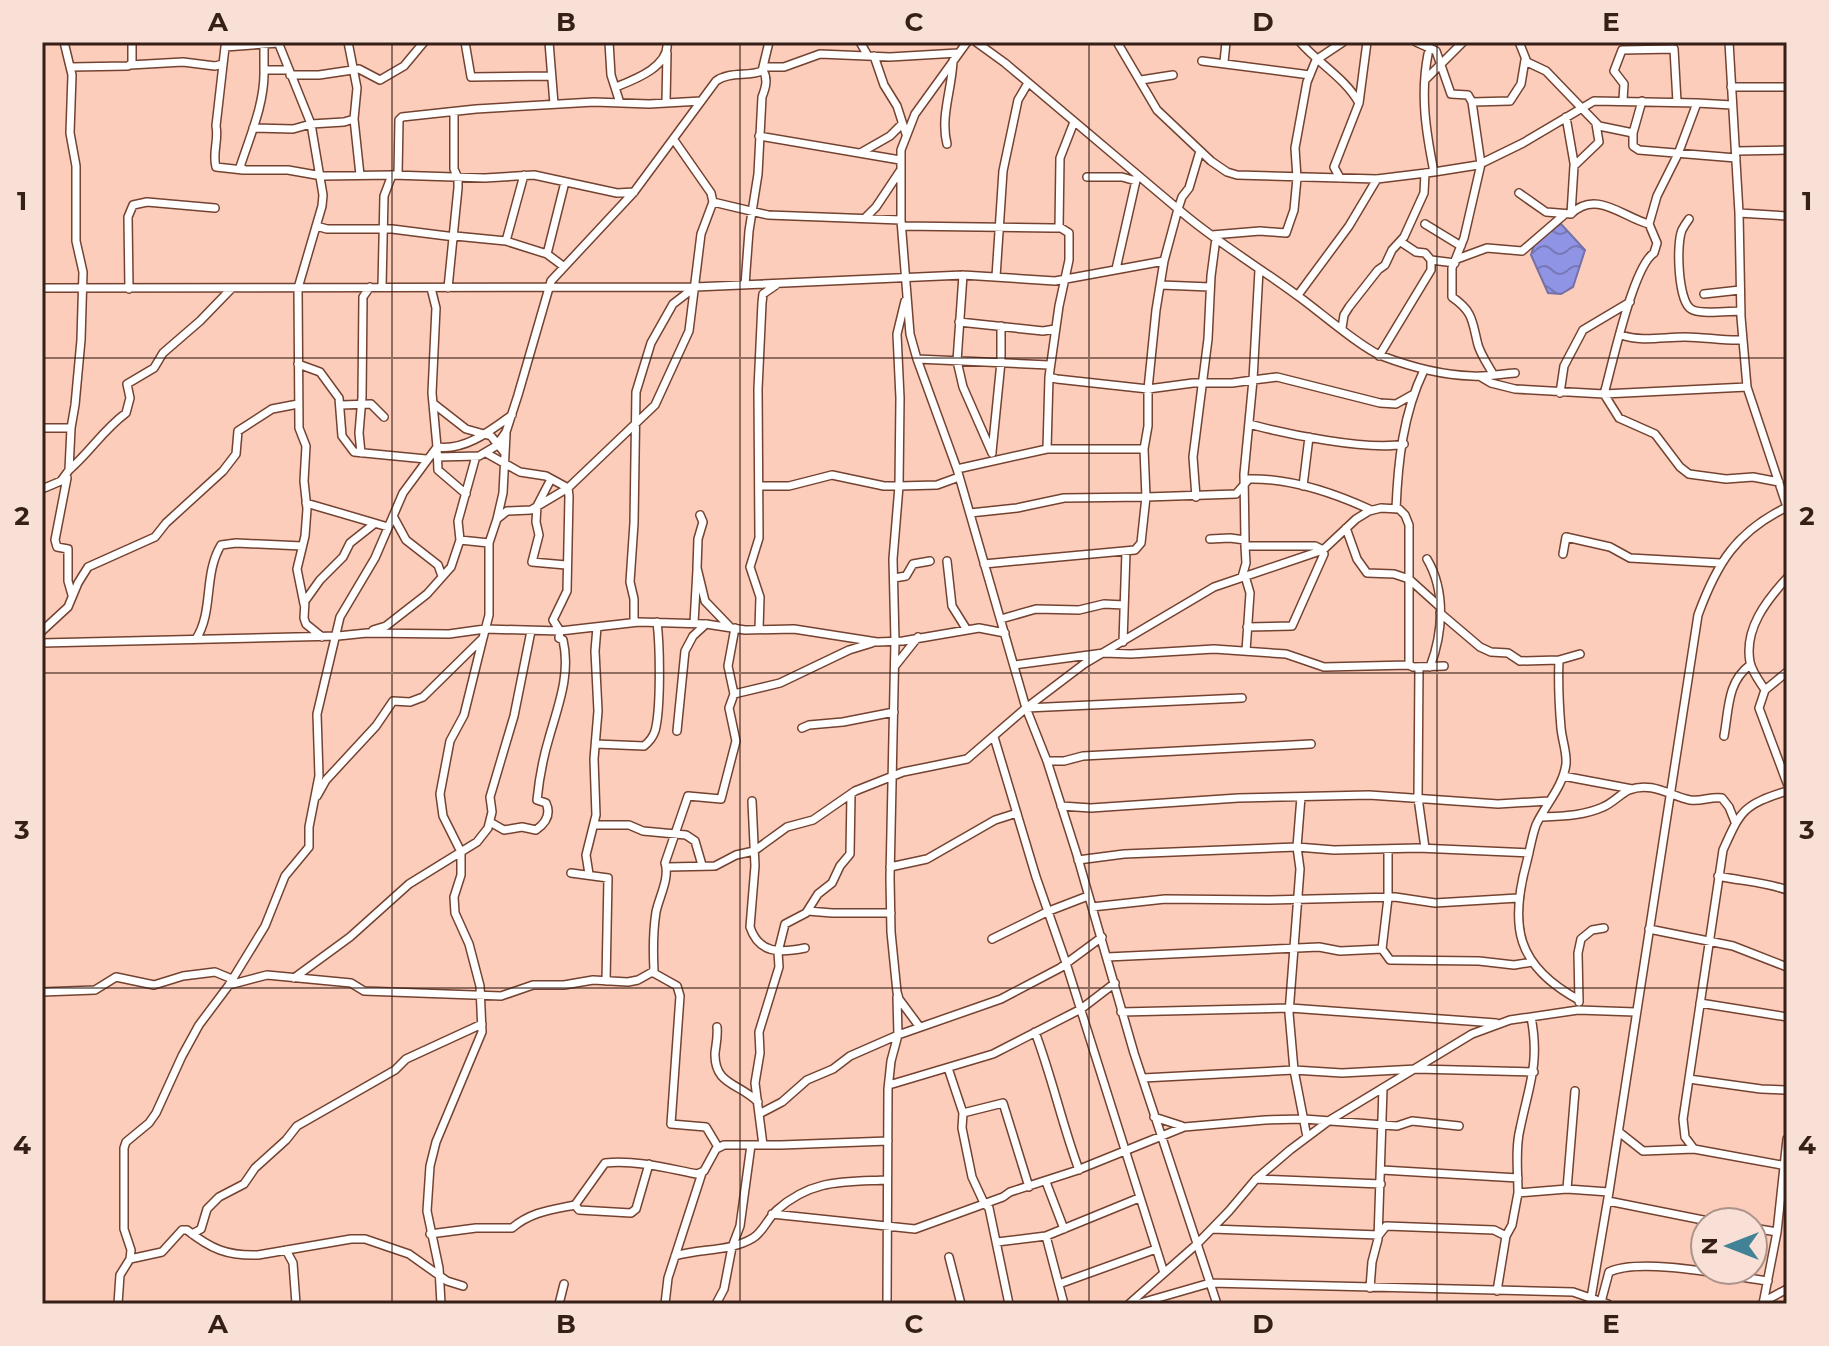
<svg xmlns="http://www.w3.org/2000/svg" width="1829" height="1346" viewBox="0 0 1829 1346" font-family="Montserrat,sans-serif">
<style>
.water{fill:url(#water-waves);stroke:#7571a6;stroke-width:2}
.lines{fill:none;stroke-linecap:round;stroke-linejoin:round}
.street-casing{stroke:#744230;stroke-width:10}
.street{stroke:#fff;stroke-width:7}
.grid{fill:none;stroke:#351f17;stroke-width:2;stroke-opacity:0.55}
.neatline{fill:none;stroke:#351f17;stroke-width:3}
.grid-label{font-size:26px;text-anchor:middle;font-weight:bold;fill:#351f17}
</style>
<defs>
<pattern id="water-waves" width="16" height="10" patternUnits="userSpaceOnUse" patternTransform="scale(2)"><rect width="16" height="10" fill="#9094e4"/><path d="M0 5q4-4 8 0t8 0" fill="none" stroke="#7678b8"/></pattern>
</defs>
<rect width="100%" height="100%" fill="#fdcdbb"/>
<!-- water -->
<path class="water" d="M1561 224 1585 250 1573 287 1561 294 1548 293 1531 255 1535 242Z"/>
<g class="lines">
<defs>
<path id="street" d="M278 42 311 124 323 195 322 206 298 288 299 428 306 446 304 481 307 509 305 536 297 569 304 604
M348 42 357 88 354 119 360 175
M465 42 471 77 551 76
M549 42 554 104
M609 42 611 75 620 103
M860 42 868 56
M967 42 915 114 901 150V220L910 334 917 359 957 469 1026 708 1047 761 1077 855 1134 1053 1217 1304
M976 42 1005 63 1178 209 1182 197 1189 188 1200 151
M1117 42 1157 110 1211 161 1227 172 1237 175 1377 179 1434 172 1478 165 1523 143 1594 101 1697 103
M1300 42C1319 64 1345 78 1359 103
M1416 42 1436 51 1451 94 1468 95 1472 102
M1519 42 1527 62 1546 71 1599 126 1633 133
M1729 42 1739 213 1741 317 1747 387 1787 507
M264 46V70
M1428 54C1420 95 1426 132 1434 172
M874 56 884 85 897 106 906 134
M1202 61 1310 75
M1224 62 1226 42
M130 65 183 62 215 66 223 64
M71 67 128 66 132 63V42
M765 67H784L820 54 890 57 958 53
M288 70H264C265 103 250 136 240 167L245 170H288L322 176 392 175 485 178 534 175 617 193 634 192
M290 75H319L359 69 380 80 404 66 424 42
M1141 80 1173 75
M1425 80 1463 42
M616 87C636 79 670 66 667 42
M1731 87H1787
M1623 100 1624 84 1614 71 1622 50 1674 49 1677 102
M1642 101 1633 133V146L1639 150 1736 158
M666 102 667 53
M1732 105 1697 103 1678 154 1657 196 1649 224 1657 243 1654 253C1633 266 1612 366 1604 394L1619 418 1655 434 1680 467 1689 474 1726 479 1753 477 1779 482
M1566 117 1574 163
M253 128 293 129 311 124 344 122 354 119
M759 136 900 160
M947 144C940 117 952 89 953 61
M1736 151 1787 150
M862 152 890 136 901 125
M243 170 216 167C212 153 219 140 216 126L225 47 279 43
M398 175 399 120 402 117 476 109 594 102 649 104 701 101
M1087 177H1122L1136 181
M1340 178 1334 167 1359 103 1367 42
M1519 193 1546 212 1571 214C1596 189 1624 218 1649 224
M713 202 768 215 901 220
M1739 213 1787 216
M1571 214 1574 166 1599 142 1596 124
M866 217 876 207 900 171
M1689 219C1686 223 1684 226 1682 230 1676 244 1678 301 1691 309 1699 315 1729 311 1741 311
M1425 224 1461 246
M316 226 327 229H392L455 237
M902 226 1053 228H1061L1069 233V260L1059 306 1049 377 1057 379 1148 389 1193 383H1232L1253 380 1259 270
M1059 228 1060 158 1074 122
M1212 235 1260 231 1286 233 1294 210 1297 178 1295 148 1307 82 1316 60 1343 42
M455 236 506 241 547 254 563 266
M506 241 524 175
M547 254 565 182
M1457 259 1487 248 1522 251 1565 214
M1431 260 1455 263
M1116 269 1137 176
M963 275 957 361 963 387 992 453
M996 277 1003 171 1018 100 1028 83
M745 285 749 231 758 174 762 97C766 87 768 79 763 70
M1161 285 1210 287
M382 287 384 196 392 175
M42 288 695 287 963 275 1055 281 1164 261 1178 209C1217 243 1261 268 1302 299 1321 313 1363 349 1382 356 1411 367 1441 375 1472 376 1486 377 1500 374 1515 373
M448 288 458 188V178L454 169V112
M129 289 128 217 133 205 147 202 215 208
M1704 294 1740 290
M1298 295 1349 226 1377 179
M905 301 897 334 900 398 899 486 893 559 895 641 890 878 891 932 897 992 899 999 919 1026
M959 322 1043 331 1055 329
M1342 328 1344 315 1349 307 1378 270 1385 265 1392 250 1404 237 1424 193 1425 173
M1621 335C1642 342 1663 337 1685 337 1705 337 1723 341 1743 340
M1379 356 1431 270V260L1425 253 1416 252 1401 242
M917 359 1049 365
M298 364 320 372 339 398 342 436 354 452 426 459
M1493 374C1488 365 1481 355 1478 345 1472 322 1474 312 1452 297V268L1464 238 1481 164 1472 102 1510 101 1521 84 1525 60
M1481 377 1491 383 1515 389 1604 394 1747 387
M1560 393 1564 366 1583 330 1630 302
M434 404 466 429 491 436 504 452
M341 405 371 404 384 417
M1249 424C1286 434 1368 451 1404 444
M42 428H71
M1047 449 1049 377
M1144 449 1148 426V389L1156 310 1164 261
M992 452 1001 362V326
M361 453 359 433 362 397 363 297 370 287
M486 453 520 472 546 476 568 488 569 496 567 591 553 620 560 631 559 638 563 640C571 674 558 706 549 738 543 758 539 780 537 800L546 803C551 814 546 823 536 830L522 827 504 830 490 822
M437 457 479 456 496 446 506 432 518 395 551 281 634 192 716 81C730 71 748 77 762 71L769 42
M957 469 1047 449H1144L1146 497 1236 494 1249 479C1291 478 1334 493 1371 510
M69 470C91 451 102 431 126 413L130 398 127 384 154 368 163 353 200 321 231 289
M67 478 55 540 57 547 68 549V581L72 595
M551 479 537 506 536 522 539 535 532 562 566 565
M759 486H789L832 475 884 486H899L937 485 959 477
M1303 486 1309 437
M42 489 61 481 69 470 71 428 75 405 81 340 83 272 76 241V166L70 133 72 75 64 42
M466 494 438 470 437 447C465 451 490 431 512 415
M1196 497 1193 457 1208 339 1211 276 1216 238
M306 503 388 527
M1396 509C1398 461 1403 414 1424 370
M970 513 1017 508 1064 498 1146 497 1141 543 1135 550 984 564
M700 515 703 522 698 539 697 568 705 601 729 626
M393 516 406 540 438 565 442 576
M497 519 503 493 506 434
M1346 528 1357 559 1367 573 1394 574 1409 579 1439 606
M1210 539 1230 538 1245 540 1244 474 1253 380 1277 377 1380 403 1396 404 1412 395
M460 540 489 543 497 519 507 511 531 510 568 488 655 405 689 331 701 234 713 202 711 193 674 140
M1245 540V546H1315L1323 550 1324 554 1292 626 1247 627
M1563 554 1566 537 1610 547 1630 558 1720 563
M1427 559C1446 591 1443 633 1430 667
M947 561 952 606 967 630
M1245 576 1250 593 1246 651
M1242 577 1246 563 1245 546
M894 578 906 576 913 564 930 561
M1440 613 1480 647 1491 652 1508 653 1520 661 1559 660 1580 654
M1001 619 1036 609 1079 610 1104 604 1124 605
M634 622V599L630 582 634 523 636 392 651 343 673 304 695 287
M694 623 697 570
M759 629 760 597 750 567 759 538 758 389 762 303 763 294 776 285
M373 630 386 626 427 594 451 567 460 540 458 521 476 456
M42 631 68 607 78 583 88 567 155 537 166 523 223 471 236 454 238 431 272 409 298 404
M322 637 306 624 304 618 305 601 320 580 343 557 350 543 374 524
M196 639C214 611 203 575 221 545L236 543 302 546
M1123 642 1126 552
M42 643 338 636 367 633 449 634 485 629 560 631 639 622 706 624 745 630 794 629 877 642 903 641 979 628 1005 633
M1559 660C1558 683 1559 705 1561 728 1562 740 1567 752 1566 764 1563 787 1545 805 1536 825 1532 836 1530 849 1527 861 1509 926 1516 966 1579 1000
M1014 665 1104 653 1131 654 1214 649 1286 654 1324 667 1409 665
M895 666 918 637
M1419 667 1418 798 1425 848
M1787 672 1765 690 1759 708 1787 783
M1765 690C1760 682 1752 672 1750 662 1744 629 1766 601 1787 578
M734 694 728 666 735 628
M1026 708 1242 698
M802 728 809 725 843 722 894 712
M677 731 685 651 693 636 706 624
M1724 736C1729 709 1727 682 1750 665
M994 737 1036 877 1066 963 1164 1273
M596 744 644 746C649 742 653 737 655 731 661 709 660 646 657 622
M1047 761H1064L1083 756 1311 744
M1563 776 1632 789
M1787 791C1743 805 1741 810 1723 850L1683 1119 1685 1137 1694 1149 1787 1166
M317 796 326 780 376 726 393 701 410 702 423 697 483 638 489 615V543
M1301 797 1297 847 1300 869 1289 1013 1294 1070 1307 1137
M752 801 755 866 750 927C759 954 780 953 805 948
M1061 806 1091 808 1238 798 1369 795 1498 804 1549 801
M1541 817C1562 816 1583 816 1603 807 1613 803 1620 794 1629 790 1652 781 1670 796 1690 800 1701 802 1711 796 1722 798L1729 807 1735 822
M595 825H629L643 831 686 835 695 841 702 865
M1078 860 1124 854 1297 847 1334 850 1418 848 1529 853
M668 867 715 866 736 855 754 851 787 827 813 820 855 791 903 772 967 759 1026 708 1084 664 1214 587 1323 550 1356 519 1369 511 1381 508 1399 509 1405 515 1409 525V665L1413 667 1444 666
M890 867 927 859 995 820 1017 813
M571 873 608 878 606 981
M589 874 586 855 596 815 594 759 598 711 595 651 597 627
M1718 876C1741 881 1765 882 1787 890
M1092 907 1165 899 1267 900 1395 897 1435 903 1518 898
M808 911 832 913H891
M1649 929 1733 946 1787 967
M992 939 1049 911 1088 896
M1382 949 1388 898V849
M1107 957 1319 947 1340 951 1382 949 1390 960 1479 961 1514 965 1532 962
M652 972 677 986 680 996 671 1124 706 1127 718 1147
M294 978 350 937 409 884 477 842 488 828 492 812 490 797 514 716 531 631
M229 985 267 975 351 983 364 991 501 996 533 985H564L593 980 628 982 638 980 654 971C653 951 653 931 656 912 659 897 670 878 665 863L688 796 721 799 736 741 729 708 734 694 780 683 849 650 872 643
M42 992 95 990 116 977 154 985 183 976 215 972 232 979
M1579 1002 1578 953 1581 939 1592 930 1604 928
M1700 1003 1787 1017
M1121 1012 1290 1008 1496 1023
M1531 1017C1540 1063 1529 1085 1520 1129 1515 1149 1518 1172 1518 1193L1567 1189 1609 1192
M717 1027C718 1037 716 1044 715 1053 714 1085 739 1083 758 1102
M1035 1032C1052 1077 1062 1124 1079 1170
M948 1068 963 1113 962 1128 972 1177 984 1203 989 1208 1009 1304
M1143 1078 1294 1070 1342 1073 1417 1069 1534 1072
M1689 1079 1761 1089 1787 1090
M889 1085 993 1054 1081 1009 1115 983
M761 1113 782 1102 807 1080 833 1069 850 1056 898 1035 897 997
M963 1113 1003 1103 1029 1187
M1154 1117 1182 1126
M1619 1132 1643 1151 1694 1149
M763 1145 755 1083 760 1053 759 1032 779 967 778 952 785 924 806 913 818 894 832 883 840 866 850 854 851 794
M1382 1170 1518 1178
M1256 1179 1381 1184
M1046 1182 1064 1229
M1567 1189 1575 1091
M1608 1201 1713 1222
M575 1205 579 1210 631 1213 636 1209 649 1164
M772 1214 915 1229 1003 1197 1010 1192 1075 1171 1184 1127 1265 1120 1304 1119 1397 1126 1412 1121 1459 1126
M1753 1228 1777 1232
M1212 1229 1379 1235 1386 1226 1494 1230 1506 1236
M192 1234 201 1229 207 1209 219 1197 244 1184 255 1168 286 1140 297 1126 395 1070 406 1059 482 1024
M430 1234 476 1228H512C531 1212 550 1210 575 1205L605 1163C637 1160 666 1168 697 1174L704 1171 716 1149 724 1145H781L888 1141
M1046 1236 1064 1304
M997 1242 1046 1236 1139 1198
M286 1250 293 1263 296 1304
M675 1256C701 1248 730 1252 753 1238 763 1232 768 1218 777 1210 812 1179 843 1182 887 1180
M949 1257 961 1304
M130 1259 162 1252 182 1230H187C211 1249 227 1256 258 1255L351 1239H365L409 1254 447 1281 463 1286
M1059 1284 1156 1249
M1370 1288 1372 1262 1378 1239 1383 1088
M1497 1291 1506 1236 1512 1225 1518 1193
M1601 1302 1609 1272C1641 1257 1730 1276 1768 1281
M1763 1302 1787 1289
M118 1304 120 1275 130 1259 131 1250 124 1229V1148L126 1142 149 1123 156 1113 182 1056 199 1025 229 985 265 926 285 876 309 847V827L319 776 317 714 340 617 375 558 403 493 437 447 432 393 436 308 431 288
M441 1304 439 1268 427 1211 430 1166 436 1142 482 1032 480 986 469 944 455 913 454 897 461 875V852L443 816 440 794 450 741 464 715 483 638
M559 1304 564 1284
M665 1304 668 1278 702 1173
M716 1304 724 1289 732 1247 740 1226 751 1145
M887 1304 888 1089 891 1061 898 1035 1001 999 1060 968 1102 937
M1129 1304 1197 1244 1229 1211 1256 1179 1290 1150 1330 1120 1472 1034 1510 1020 1578 1010 1635 1012
M1137 1304 1210 1283 1573 1292 1608 1304
M1590 1304 1609 1192 1698 615C1717 563 1736 532 1787 507
M1763 1304 1777 1232 1787 1139"/>
</defs>
<!-- street casing -->
<use href="#street" class="street-casing"/>
<!-- street -->
<use href="#street" class="street"/>
</g>
<!-- grid -->
<path class="grid" d="M392 42V1304M740 42V1304M1089 42V1304M1437 42V1304M42 358H1787M42 673H1787M42 988H1787"/>
<!-- border -->
<rect width="1829" height="1346" fill="none" stroke="#f9e0d7" stroke-width="88"/>
<!-- north arrow -->
<g transform="translate(1729 1246) rotate(270)"><circle r="38" fill="#f9e0d7" stroke="#ab938a" stroke-width="2"/>
<path d="M0-6L14 30L0 20L-14 30Z" fill="#428296"/>
<text y="-12" font-size="22" font-weight="bold" text-anchor="middle" fill="#351f17">N</text>
</g>
<rect x="44" y="44" width="1741" height="1258" class="neatline"/>
<g class="grid-label">
<text x="218" y="31">A</text>
<text x="566" y="31">B</text>
<text x="914" y="31">C</text>
<text x="1263" y="31">D</text>
<text x="1611" y="31">E</text>
<text x="22" y="210">1</text>
<text x="1807" y="210">1</text>
<text x="22" y="525">2</text>
<text x="1807" y="525">2</text>
<text x="22" y="839">3</text>
<text x="1807" y="839">3</text>
<text x="22" y="1154">4</text>
<text x="1807" y="1154">4</text>
<text x="218" y="1333">A</text>
<text x="566" y="1333">B</text>
<text x="914" y="1333">C</text>
<text x="1263" y="1333">D</text>
<text x="1611" y="1333">E</text>
</g>
</svg>
